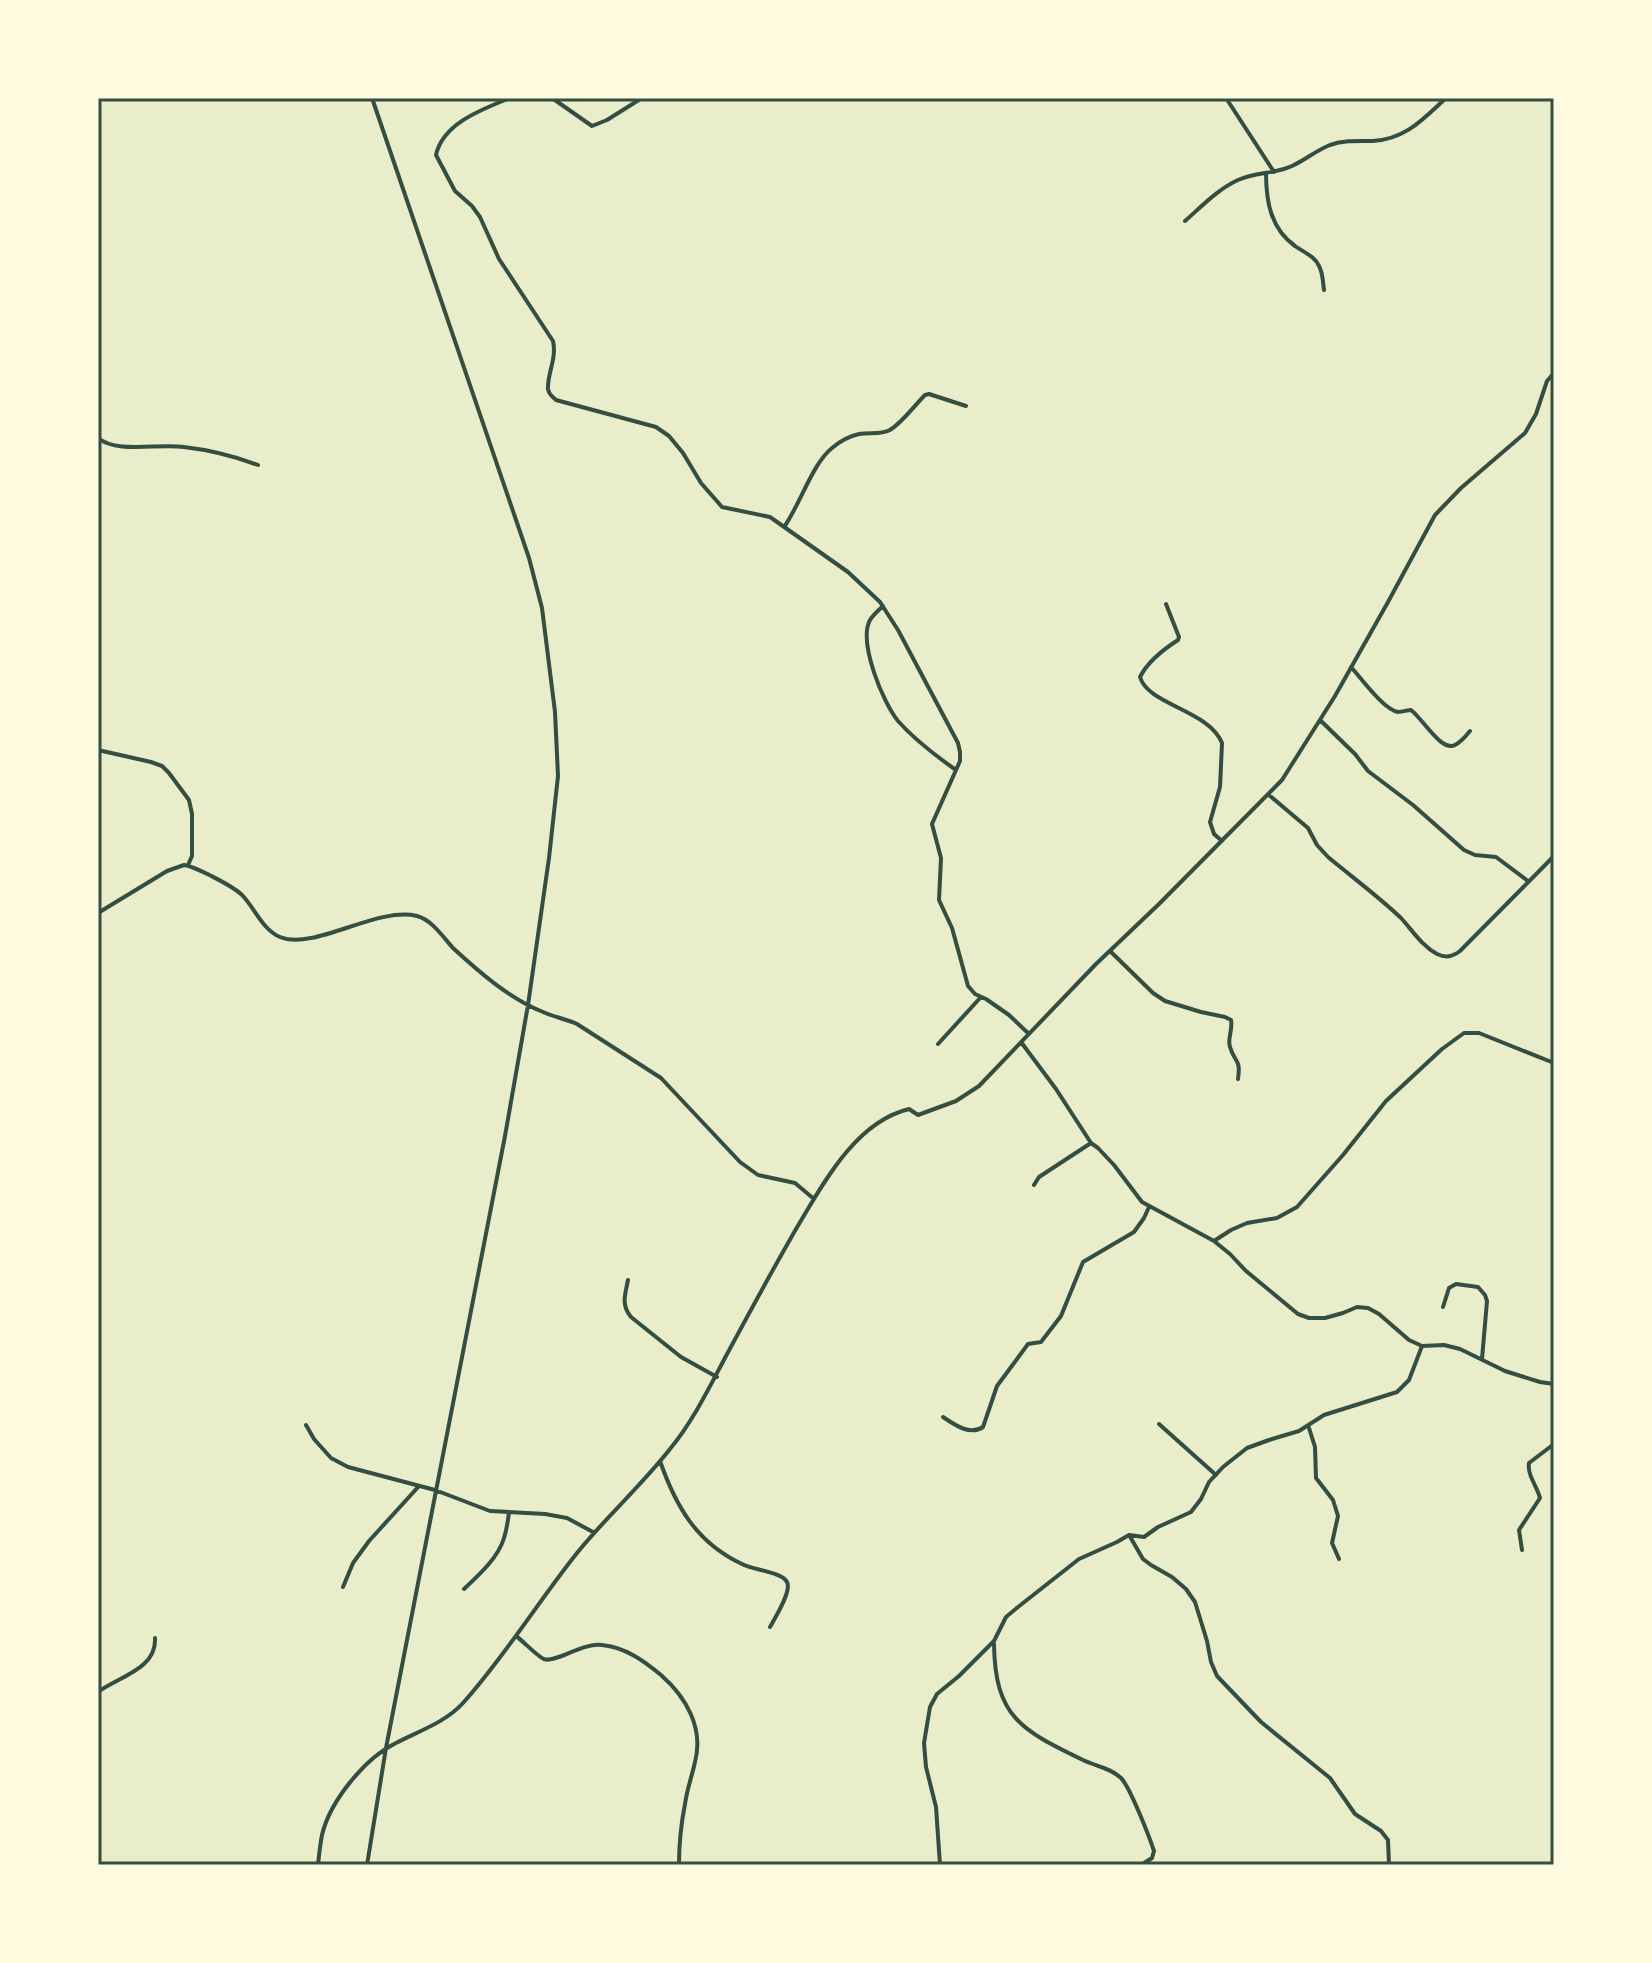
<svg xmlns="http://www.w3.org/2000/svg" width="1652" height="1963" viewBox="0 0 1652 1963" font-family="'Noto Sans',sans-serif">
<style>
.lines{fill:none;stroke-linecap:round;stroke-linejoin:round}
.minor{stroke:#344e41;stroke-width:4}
.neatline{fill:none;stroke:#344e41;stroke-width:3}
</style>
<rect width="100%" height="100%" fill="#e9edc9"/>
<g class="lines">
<!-- minor -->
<path class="minor" d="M510 98C483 109 443 123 436 155L455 191 472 206 480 217 499 259 553 341C557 359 547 374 548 389 549 395 552 396 556 400L656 427 669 436 683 453 701 483 722 507 770 517 848 572 880 602 898 630 958 743 960 752V761L932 824 941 858 939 900 952 928 968 986 975 994 986 999 1009 1015 1028 1033
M552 98 592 126 607 120 642 98
M1226 98 1274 172
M1266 173C1266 202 1271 229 1295 246 1303 252 1315 256 1319 266 1323 273 1323 283 1324 290
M1185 221C1201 207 1218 189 1238 180 1255 172 1275 174 1292 166 1305 160 1317 150 1330 145 1344 140 1359 141 1373 141 1406 139 1423 119 1446 98
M98 438C117 454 159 443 184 447 210 450 234 456 258 465
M784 527C800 505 812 464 832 448 839 442 850 436 859 434 870 432 880 435 890 430 903 422 914 406 925 395L929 394 966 406
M1166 604 1179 637 1178 640C1164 649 1148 661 1140 677 1148 705 1209 710 1222 743L1220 787 1210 822 1214 834 1222 841
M883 606C879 610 873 615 870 620 858 642 883 703 898 721 915 740 936 756 956 770
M1351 667C1361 678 1384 710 1398 712 1403 712 1407 710 1411 710 1423 719 1441 752 1455 745 1461 742 1466 736 1470 731
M1320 720 1355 754 1368 771 1413 805 1464 850 1475 855 1496 857 1528 881
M98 750 151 762 162 766 169 773 189 800 192 814V856L188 865
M1269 795 1308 828 1317 845 1328 857C1352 877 1378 896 1401 918 1412 930 1422 946 1437 954 1446 958 1452 957 1460 951L1554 856
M98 913 167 871 184 865C196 867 235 887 243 896 255 909 263 930 280 937 314 951 377 906 417 916 432 920 443 937 453 948 479 972 510 999 543 1012 554 1017 566 1019 577 1024L661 1078 740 1162 758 1175 795 1183 814 1199
M1110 951 1153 993 1165 1001 1201 1012 1225 1017 1231 1020C1233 1030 1227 1039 1230 1047 1235 1064 1241 1058 1238 1079
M1021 1042 1056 1089 1091 1143 1098 1148 1114 1165 1142 1202 1214 1241 1230 1254 1246 1271 1298 1314 1309 1318H1325L1343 1313 1357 1307 1368 1308 1379 1314 1409 1340 1422 1346 1444 1345 1460 1349 1505 1371 1540 1382 1554 1384
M938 1044 981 997
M1034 1185 1039 1177 1091 1143
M1214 1241 1231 1230 1247 1223 1277 1218 1297 1207 1343 1155 1386 1101 1442 1049 1464 1033H1479L1554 1063
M628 1280C625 1295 621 1305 631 1317L681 1357 717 1377
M1443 1307 1449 1288 1456 1284 1478 1287 1485 1295 1487 1301 1482 1359
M943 1417C955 1425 970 1436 983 1427L997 1386 1028 1344 1041 1342 1061 1316 1083 1262 1134 1232 1144 1218 1149 1207
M1159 1424 1216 1475
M306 1425 314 1439 331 1458 348 1467 435 1490 490 1511 545 1514 567 1518 593 1532
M1309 1428 1315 1447 1316 1478 1333 1500 1338 1516 1332 1543 1339 1559
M660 1461C676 1507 697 1543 742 1564 753 1570 782 1572 787 1582 792 1591 775 1618 770 1627
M1129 1535 1143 1559 1151 1565 1172 1577 1186 1589 1195 1602 1207 1641 1211 1662 1217 1676 1261 1722 1330 1778 1355 1814 1381 1831 1388 1840 1389 1865
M1522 1550 1519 1530 1540 1498C1537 1486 1527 1475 1529 1463L1554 1444
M343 1587 353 1563 369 1541 419 1486
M464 1589C479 1575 498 1558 504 1538 507 1529 508 1520 509 1512
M516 1636C523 1641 538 1657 544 1659 554 1664 583 1642 602 1645 625 1647 644 1661 661 1675 686 1697 704 1728 695 1762 692 1776 687 1789 685 1804 681 1824 679 1845 679 1865
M994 1644C995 1717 1021 1730 1083 1760 1095 1766 1111 1768 1121 1778 1130 1787 1149 1836 1154 1851L1152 1858 1141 1865
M98 1692C118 1677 157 1669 155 1638
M318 1865C319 1855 320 1845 322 1835 330 1801 365 1758 396 1743 419 1731 446 1722 463 1703 505 1656 538 1602 577 1553 606 1517 641 1486 670 1449 693 1421 709 1388 726 1356 749 1313 772 1271 796 1229 823 1184 855 1122 909 1109L918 1115 956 1101 979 1086 1096 964 1159 904 1282 780 1335 696 1388 602 1435 515 1461 488 1525 433 1536 414 1547 381 1554 373
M367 1865 386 1748 505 1136 528 1005 549 858 558 776 555 712 542 608 529 558 372 98
M940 1865 936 1807 926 1767 924 1743 930 1707 937 1694 959 1676 994 1641 1006 1617 1018 1607 1079 1559 1117 1542 1129 1535 1144 1537 1158 1527 1191 1512 1201 1499 1209 1482 1223 1467 1247 1448 1269 1440 1299 1431 1324 1415 1397 1392 1409 1380 1422 1346"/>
</g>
<!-- border -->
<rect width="1652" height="1963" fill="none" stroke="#fefae0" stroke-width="200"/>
<rect x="100" y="100" width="1452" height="1763" class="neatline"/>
</svg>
